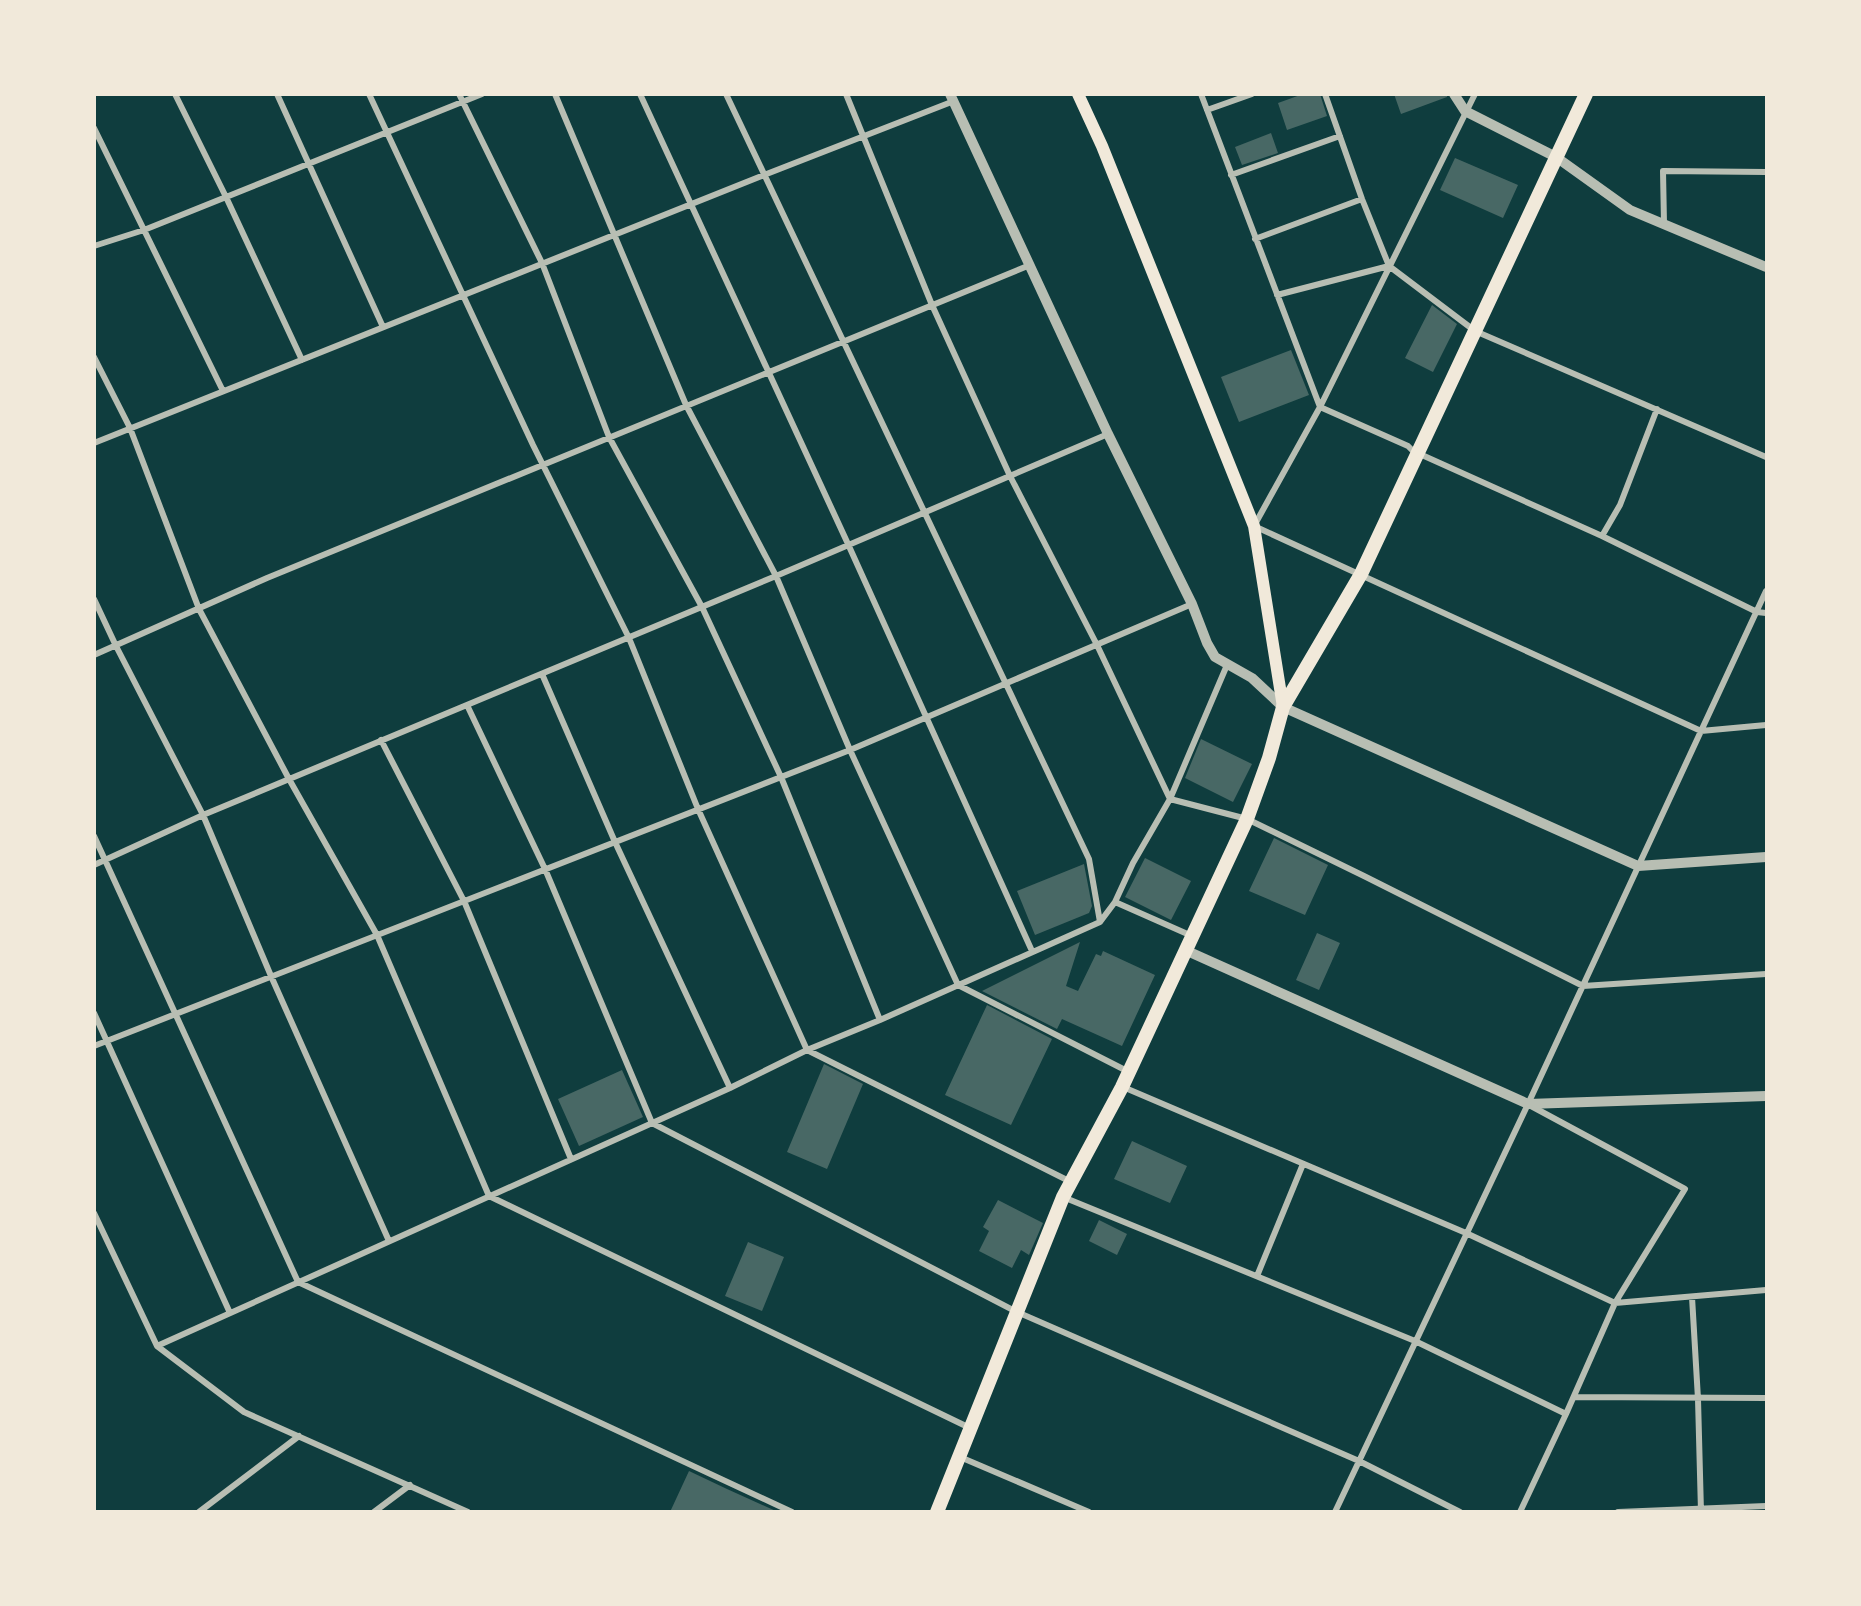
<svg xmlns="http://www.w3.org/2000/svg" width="1861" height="1606" viewBox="0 0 1861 1606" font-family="'IBM Plex Sans',sans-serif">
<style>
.building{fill:#486865}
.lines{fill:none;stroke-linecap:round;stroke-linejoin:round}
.minor{stroke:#b8beb3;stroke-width:6}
.tertiary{stroke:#b8beb3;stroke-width:10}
.secondary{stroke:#f1e9da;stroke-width:12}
.primary{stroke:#f1e9da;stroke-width:14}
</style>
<rect width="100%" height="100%" fill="#0f3d3e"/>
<!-- building -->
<path class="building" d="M1303 94H1320L1327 116 1287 130 1278 103Z
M1394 94H1447V97L1401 114Z
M1271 133 1278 153 1242 165 1235 147Z
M1455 158 1518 185 1503 218 1440 190Z
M1432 305 1457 324 1433 372 1405 358Z
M1291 350 1309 395 1239 422 1221 377Z
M1201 739 1252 764 1233 802 1185 778Z
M1274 838 1328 865 1305 915 1249 891Z
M1145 858 1191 881 1171 920 1125 897Z
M1084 864 1092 906 1089 913 1035 935 1017 891Z
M1317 933 1340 943 1319 990 1296 980Z
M1080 942 1066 986 1078 991 1096 954 1101 956 1103 951 1155 975 1122 1046 1062 1019 1057 1029 982 991Z
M987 1005 1052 1039 1011 1125 945 1095Z
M824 1064 863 1084 827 1169 787 1152Z
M622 1070 643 1117 579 1146 558 1099Z
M1132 1141 1187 1166 1170 1203 1114 1179Z
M998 1200 1043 1223 1029 1255 1021 1250 1012 1268 979 1251 989 1231 983 1227Z
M1099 1220 1127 1234 1117 1255 1089 1241Z
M748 1242 784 1257 762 1311 725 1296Z
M689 1471 727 1489 778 1512H670Z"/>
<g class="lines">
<!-- minor -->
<path class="minor" d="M175 94 226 197 302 360
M277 94 383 327
M369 94 533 445 629 638 698 809 807 1050 1071 1182
M459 94 542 263 609 437 702 607 781 777 880 1020
M555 94 686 405 776 576 850 750 958 985 1129 1072
M640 94 848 544 1032 951
M726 94 1089 859 1100 922
M846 94 932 305 1010 476 1097 645 1170 799 1247 819 1364 876 1583 986 1766 974
M1201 94 1320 407 1254 526 1701 731 1766 725
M1325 94 1362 199 1389 266 1475 331 1766 457
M1475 94 1320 407 1408 446 1413 451 1602 536 1757 612 1766 613
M1207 110 1252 94
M94 128 223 391
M1231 175 1340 136
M1664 224 1663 171 1766 172
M1255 239 1362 199
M94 246 144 230 482 94
M1277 295 1389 266
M94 357 130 428 199 609 289 779 377 935 489 1196 970 1428
M94 443 764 175 954 101
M1602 536 1620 505 1657 409
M94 599 116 646 203 815 271 976 389 1241
M94 655 267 578 1030 265
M542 674 615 842 730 1088
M467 705 545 869 652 1123 1017 1312 1359 1461 1460 1512
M381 740 464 901 571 1159
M94 836 298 1282 792 1512
M94 865 203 815 776 576 1108 434
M1115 902 1192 936
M94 1013 230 1313
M94 1046 850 750 1192 604
M1123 1087 1466 1233 1615 1303 1766 1290
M1063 1197 1415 1341 1566 1414 1615 1303 1685 1189 1531 1106
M94 1213 157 1346 244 1412 468 1512
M1257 1276 1303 1164
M1692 1297 1698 1399 1701 1512
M157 1346 730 1088 807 1050 880 1020 1100 922 1115 902 1133 863 1170 799 1227 665
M1574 1397 1766 1398
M960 1457 1089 1512
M199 1512 299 1436
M374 1512 410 1485
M1335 1512 1528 1104 1766 591
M1520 1512 1566 1414
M1618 1512 1766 1506"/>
<!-- tertiary -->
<path class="tertiary" d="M950 94 1108 434 1192 604 1207 643 1215 657 1252 678 1283 707 1638 866 1766 857
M1454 94 1465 111 1556 157 1630 210 1766 267
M1185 950 1528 1104 1766 1096"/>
<!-- secondary -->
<path class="secondary" d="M1078 94 1102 146 1254 526 1283 707"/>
<!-- primary -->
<path class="primary" d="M937 1512 1063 1197 1122 1087 1247 819 1269 758 1283 707 1361 574 1586 94"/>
</g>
<!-- border -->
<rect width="1861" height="1606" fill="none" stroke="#f1e9da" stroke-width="192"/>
</svg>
